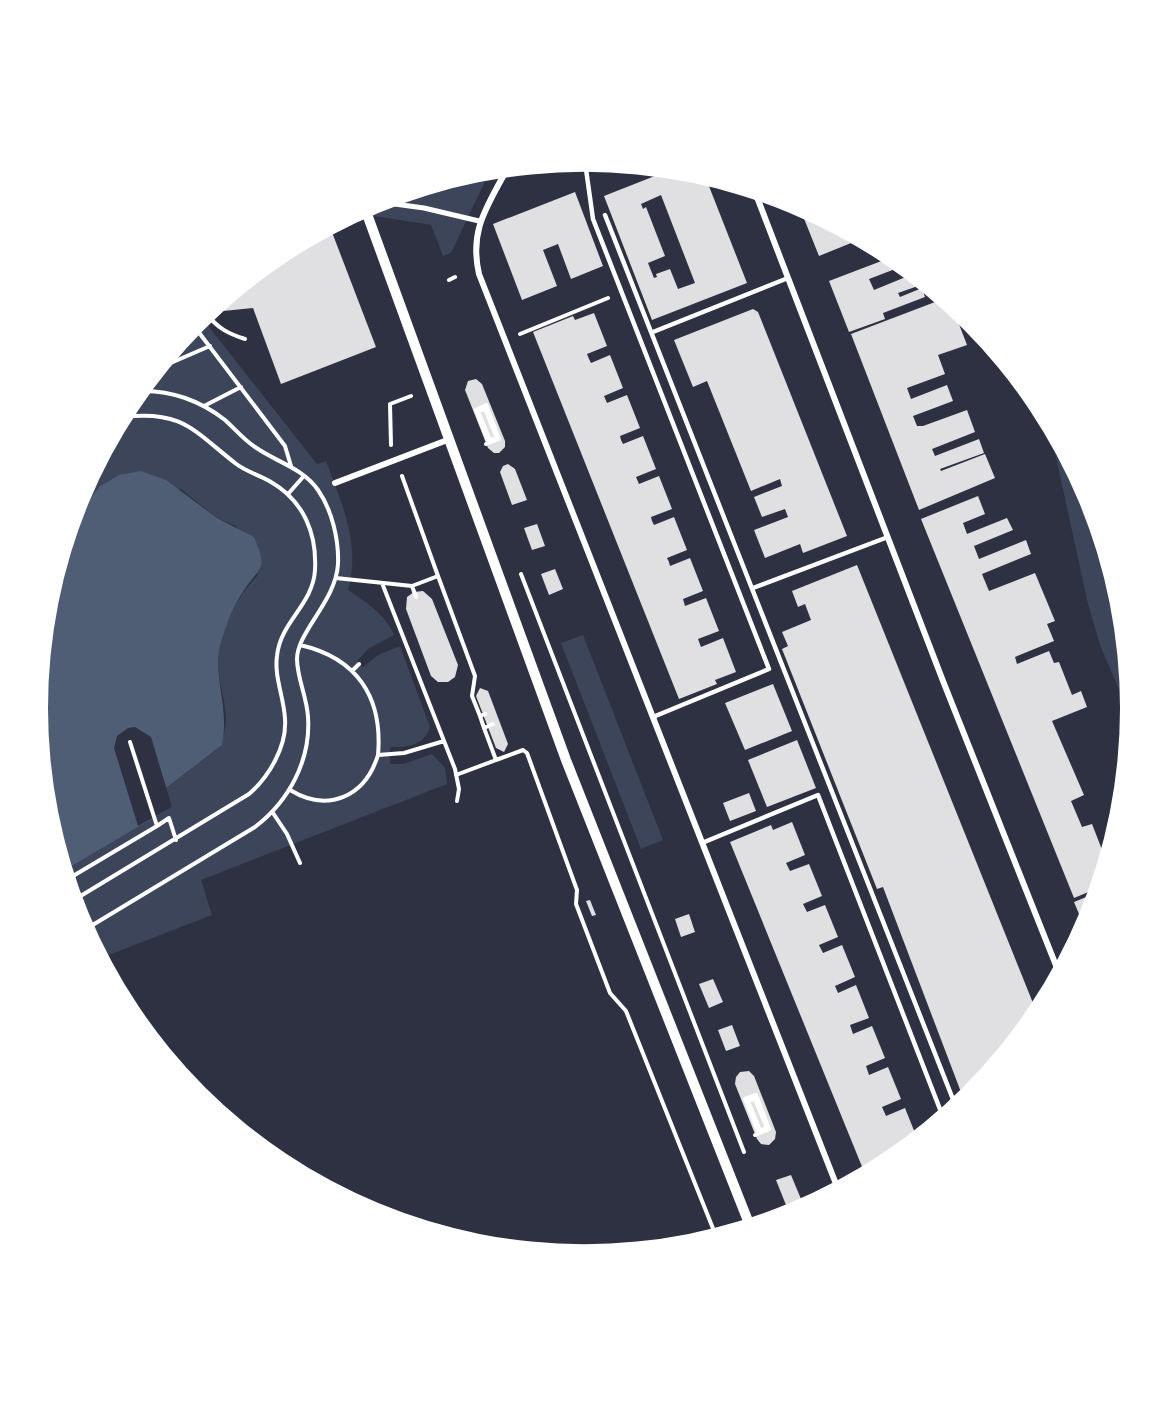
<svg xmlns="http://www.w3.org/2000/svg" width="1168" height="1416" viewBox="0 0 1168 1416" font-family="'Fira Sans Condensed',sans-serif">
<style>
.green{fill:#3c4559}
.water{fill:#4f5d75}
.pier{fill:#2d3142}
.building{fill:#e0e0e3;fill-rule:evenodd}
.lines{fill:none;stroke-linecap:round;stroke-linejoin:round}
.path{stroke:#fff;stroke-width:4}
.service{stroke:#fff;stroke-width:4.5}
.pedestrian{stroke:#fff;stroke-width:5}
.minor{stroke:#fff;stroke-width:6}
.tertiary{stroke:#fff;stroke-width:10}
</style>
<rect width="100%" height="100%" fill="#2d3142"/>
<!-- green -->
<path class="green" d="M490 171 451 253 443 256 431 225 356 213 375 203Z
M202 318 317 464 326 461C342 503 361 545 348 590 366 602 386 615 394 635L368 649 357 661 363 667 378 655 400 646 430 727C425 745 407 748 390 747V764H403L432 754 445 768 447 784 201 880 212 915 101 958 79 917 65 870 171 807 166 788 222 745C223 736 226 726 226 717 225 699 218 680 218 662 218 630 237 597 258 575L236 526 217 518 181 489 99 487 71 525 79 499 130 404Z
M1049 425 1089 499 1120 602 1130 715 1100 645 1088 604Z
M583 635 663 840 641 849 561 643Z"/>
<!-- water -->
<path class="water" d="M141 471 166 480 217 518 254 537C268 570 261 565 244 590 237 601 230 614 226 627 222 638 218 650 218 663 219 691 228 716 222 745L166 788 172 807 65 870 48 814 38 708 48 601 71 525 99 487 119 475Z"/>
<!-- pier -->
<path class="pier" d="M135 727 151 737 172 807 138 826 114 748 117 736 128 728Z"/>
<!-- building -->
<path class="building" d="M670 170 705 176 747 283 652 320 604 196ZM661 195 695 283 678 289 670 269 656 274 657 277 654 278 648 263 665 256 646 207 643 209 641 204Z
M575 192 603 266 571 279 558 244 543 250 557 286 522 300 493 224Z
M812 213 861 239 819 256 803 216Z
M330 227 376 347 281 384 253 308 213 312 211 310 281 253Z
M892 257 903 266 869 279 874 290 913 274 918 286 898 293 900 297 922 288 925 297 883 313 885 319 849 332 829 281Z
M943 299 952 306 967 345 938 355 945 374 907 388 911 399 947 385 953 401 913 416 917 426H923L967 410 975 432 932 449 935 456 979 439 984 453 940 469 941 471 985 454 995 478 919 510 851 334Z
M753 309 758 312 847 536 803 553 800 544 765 558 754 530 788 517 785 509 762 517 754 497 782 486 780 479 751 491 707 381 693 387 674 340Z
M594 313 607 346 587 354 589 359 591 363 610 355 623 388 604 396 607 403 627 395 640 428 620 436 621 440 623 444 643 436 656 469 636 477 639 484 659 476 672 509 651 517 652 521 654 525 674 517 687 550 667 558 669 562 670 566 690 558 703 591 683 599 685 606 706 598 719 631 698 639 701 647 723 638 736 672 715 680 717 684 679 699 533 332 573 316 575 320Z
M476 379 482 384 505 441V447L499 453H494L488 448 465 390 468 381Z
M508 464 515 469 527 500 512 505 500 472 503 466Z
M978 496 985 514 963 523 967 534 1007 518 1013 530 974 546 979 559 1026 540 1031 554 982 574 989 591 1035 573 1055 621 1047 624 1054 641 1015 657 1017 664 1049 651 1054 663 1059 662 1072 695 1081 691 1087 707 1052 721 1084 795 1071 801 1082 827 1092 824 1106 860 1098 864 1102 874 1098 888 1074 898 921 519Z
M537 524 545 546 532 550 524 528Z
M857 565 1037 1013 964 1100 883 887 877 889 782 649 788 646 782 632 811 620 805 604 798 607 792 591Z
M555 569 563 589 549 595 541 574Z
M423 591 432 599 458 665 455 677 448 682H438L431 676 406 609 407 597 414 592Z
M773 684 792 731 745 750 725 703Z
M480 688 488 691 508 744 504 752 496 748 476 696Z
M797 740 816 788 767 807 748 760Z
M749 793 756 811 730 821 723 803Z
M792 822 805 855 786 863 790 871 809 864 822 896 803 904 807 912 825 905 838 937 819 945 823 953 842 945 855 977 835 986 838 993 856 985 869 1018 850 1025 853 1034 872 1026 885 1058 866 1066 869 1075 888 1067 901 1099 882 1107 886 1116 905 1108 917 1138 898 1147 900 1152 887 1163 865 1174 730 842 771 825 773 830Z
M1096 893 1089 917 1084 926 1074 902Z
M590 900 596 915 592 916 586 901Z
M689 914 695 932 681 937 675 919Z
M713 979 723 1002 709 1008 699 984Z
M732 1025 740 1046 726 1051 718 1030Z
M749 1071 754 1076 776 1132 775 1139 769 1145 761 1144 757 1139 735 1084 736 1077 740 1072Z
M791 1175 801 1199 786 1205 776 1180Z"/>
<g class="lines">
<!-- path -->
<path class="path" d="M449 280 455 277
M207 314C217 328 229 334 245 339
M194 326 285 446 291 466
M520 334 608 298
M159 368 210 346
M204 406 241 387
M486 444 499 439 486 405 476 410 488 441 497 438 485 409 478 411 489 438
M391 445 390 404 411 396
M402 476 438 576
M288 494 303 477
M521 574 744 1152
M336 578 412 586
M382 583 455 769 459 789 457 801
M416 597 412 586 438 576 475 676 472 696 480 716 485 714
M300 645C357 658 383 697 378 755
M353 670 359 664
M480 716 484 728 493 724
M484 728 496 760 523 750 527 753 577 890 576 904 610 993 626 1011 716 1236
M130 742 157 826 169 818 176 840
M456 775 496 760
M290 790C328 813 365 797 378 755L404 753 444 741
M273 813 287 834 300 863
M68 879 157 826
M74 900 249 794C269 777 287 746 285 719 284 697 274 677 277 656 280 622 313 605 315 570 317 534 304 501 271 482 260 475 246 472 235 463 193 430 182 410 123 417
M86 929 255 827C289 801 311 760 308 717 307 697 297 678 297 659 297 632 336 601 338 564 339 540 332 510 318 490 303 468 276 462 255 447 244 440 235 429 225 420 201 401 171 390 140 391
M755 1135 769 1129 756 1095 745 1099 758 1131 767 1128 755 1099 748 1101 759 1128"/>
<!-- service -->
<path class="service" d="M585 162 593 219 769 669 653 717
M605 215 956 1107
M653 332 788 278
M753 588 888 537
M702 843 818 795 943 1117"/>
<!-- pedestrian -->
<path class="pedestrian" d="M380 202 424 208 479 221"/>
<!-- minor -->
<path class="minor" d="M507 169C487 207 469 230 479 274L838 1189
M755 192 943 681 1059 973
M335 483 450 439"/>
<!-- tertiary -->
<path class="tertiary" d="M367 214 566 760 750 1226"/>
</g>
<!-- crop -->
<path d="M0 0H1168V1416H0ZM48 708a536 536 0 1 1 1072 0a536 536 0 1 1-1072 0Z" fill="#fff" fill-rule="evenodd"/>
</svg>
